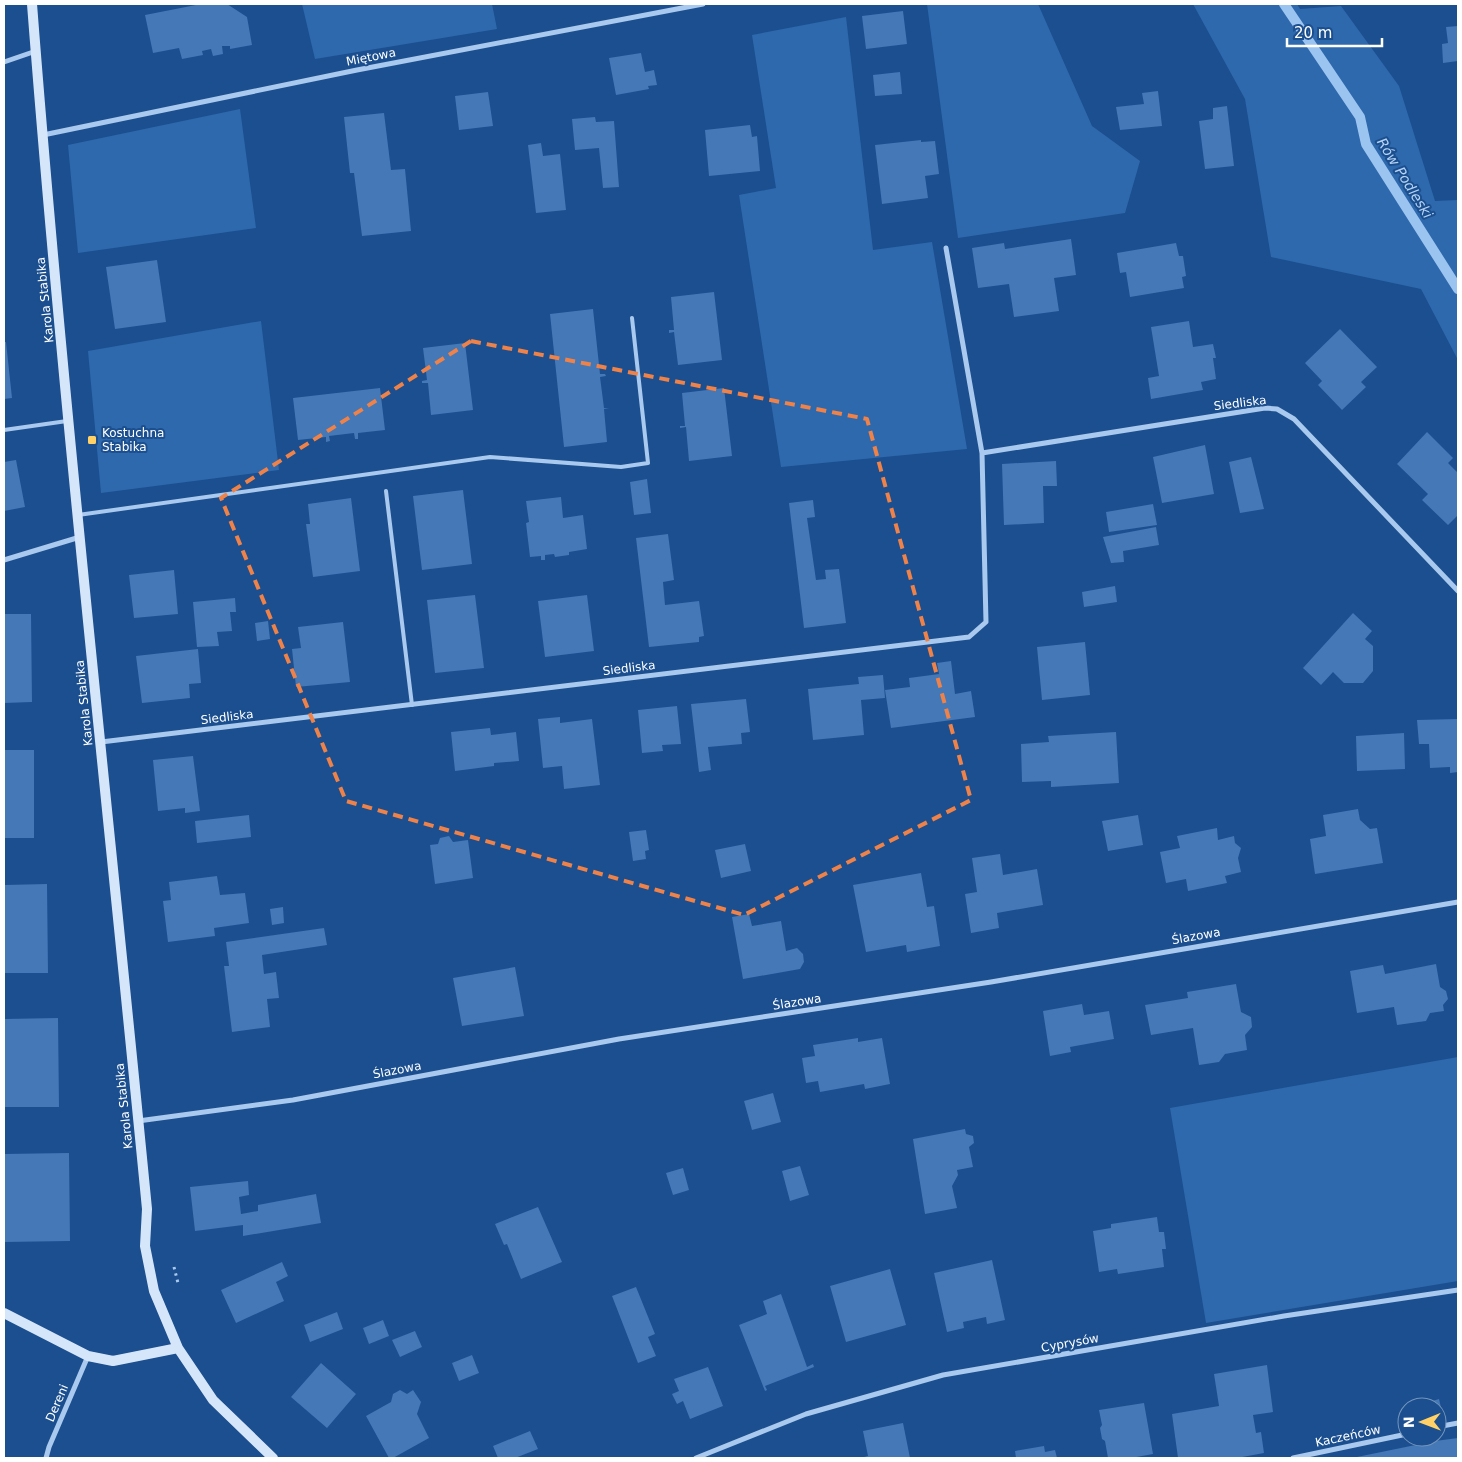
<svg xmlns="http://www.w3.org/2000/svg" width="1462" height="1462" viewBox="0 0 1462 1462" font-family="'DejaVu Sans',sans-serif">
<style>
.green{fill:#2e69ad}
.lines{fill:none;stroke-linecap:round;stroke-linejoin:round}
.stream{stroke:#9cc4f0;stroke-width:10}
.building{fill:#4478b7}
.path{stroke:#a9c9ee;stroke-width:3;stroke-dasharray:2.5 4;stroke-linecap:butt}
.lane{stroke:#a9c9ee;stroke-width:4}
.street{stroke:#a9c9ee;stroke-width:5}
.secondary{stroke:#d6e6fa;stroke-width:10}
.marked{fill:none;stroke:#ee8249;stroke-width:4;stroke-dasharray:10 6;stroke-linejoin:round}
.poi-dot{fill:#ffd166;stroke:#1b4f8f;stroke-width:2}
.labels{text-anchor:middle;stroke-width:4;stroke-linejoin:round;paint-order:stroke}
.street-label{font-size:12px;fill:#fff;stroke:#1b4f8f}
.poi-label{font-size:12px;fill:#fff;stroke:#1b4f8f;text-anchor:start}
.water-label{font-size:14px;font-style:italic;fill:#b5d3f5;stroke:#1b4f8f}
</style>
<rect width="100%" height="100%" fill="#1b4f8f"/>
<!-- green -->
<path class="green" d="M302 4H492L497 29 315 59Z
M927 4H1038L1092 126 1140 161 1125 213 958 238Z
M1193 4H1297L1300 9 1341 6 1399 86 1435 201 1458 200V360L1421 289 1271 257 1245 99Z
M846 17 873 250 932 242 967 449 781 467 739 195 776 188 752 35Z
M240 109 256 228 78 253 68 145Z
M261 321 279 470 101 493 88 351Z
M1458 1057V1281L1206 1323 1170 1108Z"/>
<g class="lines">
<!-- stream -->
<path class="stream" d="M1284 4 1360 117 1366 144 1458 289"/>
</g>
<!-- building -->
<path class="building" d="M201 4H227L247 17 252 45 230 49V46H222L223 54 213 56 211 49 202 51 203 55 182 59 179 48 153 53 145 15Z
M903 11 907 44 866 49 862 16Z
M1458 26V61L1443 63 1442 44 1448 43 1446 27Z
M641 53 645 72 654 70 657 85 648 86 649 89 616 95 609 58Z
M900 72 902 94 875 96 873 75Z
M1158 91 1162 126 1120 130 1116 107 1144 104 1142 93Z
M488 92 493 126 459 130 455 96Z
M1227 106 1234 166 1205 169 1199 121 1213 119V108Z
M384 113 391 170 405 169 411 231 362 236 354 173H350L344 117Z
M595 117 596 122 614 121 619 187 603 188 599 148 575 150 572 119Z
M750 125 752 137 757 136 760 171 709 176 705 130Z
M921 140V142L935 141 939 174 925 176 928 198 882 204 875 145Z
M541 143 543 156 560 154 566 210 536 213 528 145Z
M1071 239 1076 275 1054 278 1059 311 1014 317 1009 284 978 288 972 248 1004 243 1005 249Z
M1176 243 1179 256H1183L1186 276 1182 277 1184 288 1130 297 1126 272 1120 273 1117 253Z
M157 260 166 322 115 329 106 267Z
M714 292 722 360 678 365 674 332 669 333V330H674L671 297Z
M593 309 600 374H605L606 376 600 377 604 408 609 409H604L607 442 564 447 550 314Z
M1189 321 1193 347 1213 344 1216 358H1213L1216 379 1201 382 1203 390 1151 399 1148 378 1159 376 1151 327Z
M1340 329 1377 367 1361 382 1366 387 1342 410 1318 385 1322 381 1305 363Z
M4 342H6L12 398 4 399Z
M465 343 473 410 431 415 428 383H422V381L427 380 423 348Z
M380 388 385 430 358 433V439H355L354 433 329 436 330 441 326 442V437L298 440 293 398Z
M724 388 732 456 689 461 686 427 680 428V426H685L682 393Z
M1427 432 1453 458 1448 463 1458 473V515L1448 525 1422 500 1428 494 1397 464Z
M1205 445 1214 494 1162 503 1153 457Z
M1251 457 1264 509 1240 513 1229 462Z
M16 460 25 507 4 511V462Z
M1056 461 1057 486H1043L1044 523 1004 525 1002 464Z
M647 479 651 513 634 515 630 482Z
M463 490 472 564 422 570 413 496Z
M561 497 563 518 583 515 587 549 569 552V555L555 557 554 554 545 555V560H541V556L530 557 526 523 529 522 526 501Z
M351 498 360 571 313 577 306 524H310L308 504Z
M813 500 815 517 807 518 816 580 826 579 825 570 839 569 846 623 804 628 789 503Z
M1153 504 1157 525 1109 532 1106 512Z
M1156 527 1159 545 1123 551 1124 562 1111 563 1103 537Z
M668 534 674 580 663 582 665 605 699 601 704 636 699 637V642L649 647 636 538Z
M174 570 178 614 134 618 129 575Z
M1115 586 1117 602 1084 607 1082 592Z
M475 595 484 668 435 673 427 600Z
M587 595 594 651 545 657 538 601Z
M235 598 236 612H230L232 631 217 632 219 646 197 647 193 602Z
M1353 613 1372 631 1365 639 1373 646V671L1363 683H1344L1333 672 1321 685 1303 668Z
M4 614H31L32 702 4 703Z
M268 621 270 639 257 641 255 623Z
M343 622 350 682 296 687 292 649 301 648 298 627Z
M1085 642 1090 695 1042 700 1037 647Z
M198 649 201 683 189 684 190 698 142 703 136 656Z
M951 661 955 694 971 691 975 717 891 728 885 690 910 687 909 678 939 674 937 663Z
M883 675 885 698 861 700 864 735 813 740 808 689 859 684 858 677Z
M746 699 750 732 741 733 742 744 708 747 711 770 699 772 691 704Z
M677 706 681 744 662 745 663 751 642 753 638 710Z
M560 717V723L592 719 600 785 564 789 562 766 543 768 538 719Z
M1458 719V772L1450 773V767L1430 768 1429 744H1419L1417 720Z
M490 728 491 735 516 732 519 761 494 763V766L455 771 451 732Z
M1116 732 1119 783 1051 787V781L1022 782 1021 744 1049 742 1048 736Z
M1404 733 1405 769 1357 771 1356 736Z
M4 750H34V838H4Z
M193 756 200 811 185 813V808L158 811 153 760Z
M1358 809 1360 820 1370 829 1377 828 1383 863 1315 874 1310 839 1326 836 1323 815Z
M249 815 251 837 197 843 195 821Z
M1138 815 1143 845 1108 851 1102 821Z
M1217 828 1218 840 1234 836 1235 843 1241 848 1238 858 1241 872 1225 876 1227 883 1188 891 1186 879 1166 883 1160 852 1180 848 1177 836Z
M646 830 649 850 645 851 646 859 633 861 629 832Z
M449 836 453 842 468 840 473 878 435 884 430 845 438 844 440 838Z
M745 844 751 871 721 878 715 850Z
M1000 854 1003 875 1037 869 1043 905 997 913 999 928 971 933 965 894 977 892 972 858Z
M921 873 927 907 934 906 940 946 907 952 906 945 866 952 853 885Z
M217 876 220 895 245 893 249 923 214 928 215 936 168 942 163 901 171 900 169 882Z
M47 884 48 973H4V885Z
M283 907 284 923 272 925 270 909Z
M749 914 752 926 781 921 786 951 797 948 803 954 804 962 800 969 743 979 732 917Z
M324 928 327 945 262 955 264 974 276 972 279 998 267 999 270 1027 232 1032 224 966H229L226 942Z
M1436 964 1440 987 1446 991 1448 999 1443 1005 1444 1011 1430 1013 1426 1021 1397 1025 1394 1007 1357 1013 1350 971 1383 965 1385 974Z
M515 967 524 1016 462 1026 453 978Z
M1236 984 1241 1012 1251 1017 1252 1027 1245 1035 1247 1050 1225 1054 1219 1062 1199 1065 1193 1028 1151 1035 1145 1005 1188 998 1187 992Z
M1082 1004 1084 1015 1109 1011 1114 1039 1070 1047 1071 1052 1050 1056 1043 1011Z
M58 1018 59 1107H4V1019Z
M858 1038V1042L882 1038 890 1084 865 1089 864 1084 820 1092 818 1081 806 1083 802 1058 815 1056 813 1045Z
M773 1093 781 1122 752 1130 744 1101Z
M965 1129 966 1134 973 1136 974 1143 969 1147 973 1167 957 1170 958 1175 952 1186 957 1208 925 1214 913 1139Z
M69 1153 70 1241 4 1242V1154Z
M800 1166 809 1195 790 1201 782 1171Z
M683 1168 689 1190 673 1195 666 1173Z
M248 1181 249 1195 239 1197 241 1214 258 1211V1205L316 1194 321 1223 243 1236V1225L195 1231 190 1187Z
M538 1207 562 1262 521 1279 507 1244 504 1245 495 1224Z
M1157 1217 1159 1232H1164L1166 1249H1162L1164 1267 1118 1274 1117 1269 1099 1272 1093 1231 1111 1228V1224Z
M992 1260 1005 1320 987 1324 986 1317 963 1322 964 1328 947 1332 934 1273Z
M282 1262 288 1276 276 1282 284 1301 236 1323 221 1290Z
M890 1269 906 1325 846 1342 830 1286Z
M636 1287 655 1334 648 1337 656 1356 638 1363 612 1296Z
M781 1294 807 1367 813 1364 814 1367 765 1386 767 1390 765 1391 739 1325 767 1314 763 1301Z
M337 1312 343 1329 310 1342 304 1325Z
M383 1320 389 1336 369 1344 363 1328Z
M415 1331 422 1347 400 1357 392 1340Z
M472 1355 479 1373 459 1381 452 1363Z
M321 1363 356 1394 327 1428 291 1397Z
M1267 1365 1273 1412 1253 1415 1256 1433 1261 1432 1264 1453 1237 1458H1178L1172 1414 1219 1406 1214 1374Z
M708 1367 723 1406 690 1419 683 1401 677 1404 672 1394 679 1391 674 1379Z
M400 1390 407 1394 413 1390 421 1402 417 1414 429 1438 393 1458H389L366 1416 391 1402 393 1394Z
M1439 1399 1443 1416 1437 1417V1407H1413Z
M1144 1403 1153 1454 1131 1458H1108L1105 1441 1102 1439 1100 1428 1102 1425 1099 1410Z
M903 1423 910 1458H860L868 1456 863 1431Z
M530 1431 538 1449 515 1458H498L493 1446Z
M1458 1438V1458H1352L1435 1441Z
M1044 1446 1045 1452 1055 1450 1057 1458H1016L1015 1451Z"/>
<g class="lines">
<!-- path -->
<path class="path" d="M174 1267 178 1283"/>
<!-- lane -->
<path class="lane" d="M4 430 67 421
M386 491 412 705
M78 515 490 457 621 467 648 463 632 318"/>
<!-- street -->
<path class="street" d="M4 62 36 51
M43 135 357 70 703 4
M946 248 982 453
M4 560 80 537
M101 742 969 637 986 622 982 453 1265 408 1277 409 1294 419 1458 591
M138 1121 293 1100 619 1039 991 982 1458 902
M1437 1427 1458 1423
M46 1458 49 1447 88 1356
M696 1458 806 1414 943 1375 1284 1316 1458 1290
M1293 1458 1407 1434"/>
<!-- secondary -->
<path class="secondary" d="M32 4C63 406 108 807 147 1209L145 1246 154 1291 178 1348 213 1400 273 1458
M4 1313 88 1356 113 1361 178 1348"/>
</g>
<!-- marked area -->
<path class="marked" d="M471 341 867 419 971 800 744 915 346 801 221 498Z"/>
<!-- markers -->
<rect class="poi-dot" x="87" y="435" width="10" height="10" rx="2.5"/>
<g class="labels">
<!-- street labels -->
<g class="street-label">
<text transform="translate(371 57) rotate(-11)" y="4">Miętowa</text>
<text transform="translate(45 300) rotate(-96)" y="4">Karola Stabika</text>
<text transform="translate(1240 403) rotate(-7)" y="4">Siedliska</text>
<text transform="translate(629 668) rotate(-7)" y="4">Siedliska</text>
<text transform="translate(84 703) rotate(-96)" y="4">Karola Stabika</text>
<text transform="translate(227 717) rotate(-7)" y="4">Siedliska</text>
<text transform="translate(1196 936) rotate(-10)" y="4">Ślazowa</text>
<text transform="translate(797 1002) rotate(-9)" y="4">Ślazowa</text>
<text transform="translate(397 1070) rotate(-11)" y="4">Ślazowa</text>
<text transform="translate(124 1106) rotate(-96)" y="4">Karola Stabika</text>
<text transform="translate(1070 1343) rotate(-10)" y="4">Cyprysów</text>
<text transform="translate(57 1403) rotate(-67)" y="4">Dereni</text>
<text transform="translate(1348 1436) rotate(-12)" y="4">Kaczeńców</text>
</g>
<!-- poi labels -->
<g class="poi-label">
<text x="102" y="437">Kostuchna<tspan x="102" dy="14">Stabika</tspan></text>
</g>
<!-- water labels -->
<g class="water-label">
<text transform="translate(1405 178) rotate(58)" y="5">Rów Podleski</text>
</g>
</g>
<!-- border -->
<rect width="1462" height="1462" fill="none" stroke="#ffffff" stroke-width="10"/>
<!-- north arrow -->
<g transform="translate(1422 1422) rotate(269)"><circle r="24" fill="#1b4f8f" stroke="#7695bc"/>
<path d="M0-4L9 19L0 12L-9 19Z" fill="#ffd166"/>
<text y="-8" font-size="14" font-weight="bold" text-anchor="middle" fill="#ffffff">N</text>
</g>
<!-- scale -->
<path d="M1287 38v8h95v-8" fill="none" stroke="#ffffff" stroke-width="2.5"/>
<text x="1294" y="38" font-size="15" fill="#ffffff" stroke="#1b4f8f" stroke-width="4" paint-order="stroke">20 m</text>
</svg>
